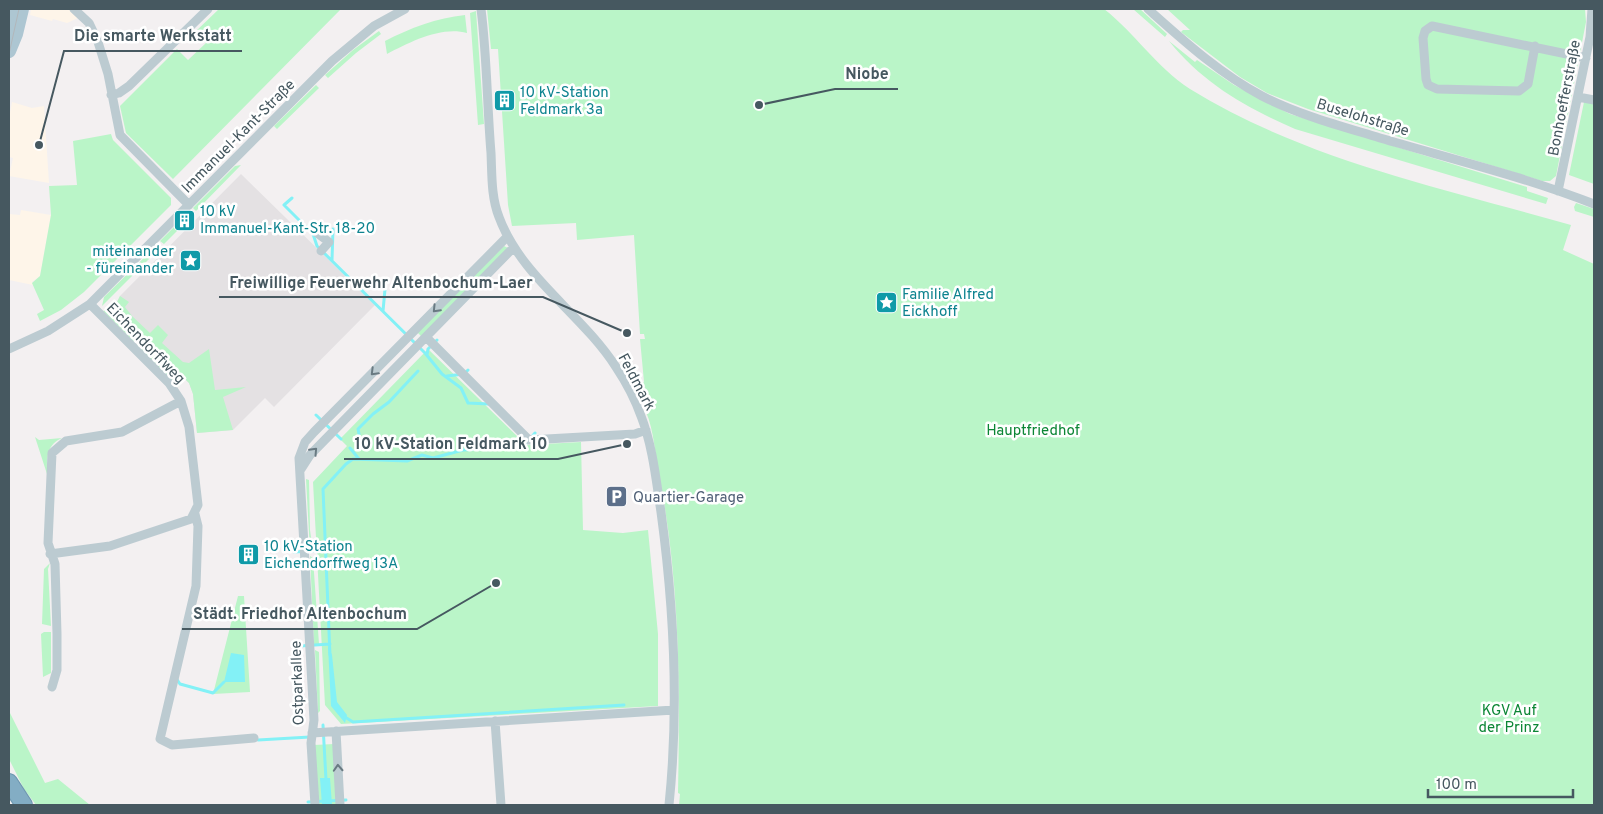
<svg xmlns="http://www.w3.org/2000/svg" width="1603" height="814" viewBox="0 0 1603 814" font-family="Overpass,sans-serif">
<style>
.commercial{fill:#fef5e9}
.education{fill:#e4e1e3}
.green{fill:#baf5c8}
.water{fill:#83f1f6}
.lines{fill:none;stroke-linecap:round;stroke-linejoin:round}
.stream{stroke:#83f1f6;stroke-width:3}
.highway-casing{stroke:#6e98b0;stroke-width:18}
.street{stroke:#bccbd1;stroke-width:9}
.primary{stroke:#adc6d2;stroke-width:14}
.highway{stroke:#83adc4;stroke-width:16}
.tram{stroke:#b2b7bb;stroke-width:1}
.oneway{stroke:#697a82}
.labels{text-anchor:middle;stroke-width:5;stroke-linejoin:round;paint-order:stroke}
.culture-label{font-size:15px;fill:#0d838f;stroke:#fff;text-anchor:start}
.street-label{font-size:15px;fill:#465860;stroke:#fff}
.park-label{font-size:15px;fill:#0c8635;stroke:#fff}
.service-label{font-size:15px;fill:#4e5e75;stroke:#fff;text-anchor:start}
.leader{fill:none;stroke:#465860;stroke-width:2}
.callout-dot{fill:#465860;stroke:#fff;stroke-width:2}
.callout-label{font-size:16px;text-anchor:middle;font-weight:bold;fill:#465860;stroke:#fff;stroke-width:5;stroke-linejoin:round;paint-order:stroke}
</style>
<rect width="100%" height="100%" fill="#f3f0f1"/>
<!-- commercial -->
<path class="commercial" d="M31 9H72L78 18 67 23 53 19 52 21 30 15Z
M12 102 32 108 44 106 49 183 9 176 13 158 9 157V118Z
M21 210 51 215 40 276 32 282 33 285 9 280V214L20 215Z"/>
<!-- education -->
<path class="education" d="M241 174 375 305 274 407 265 398 233 430 197 433 193 394 189 383 119 314 116 304 120 296Z"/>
<!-- green -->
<path class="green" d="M219 9H341L173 179 126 133 120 106 177 49 188 60 206 43 195 32Z
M487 9H1104C1135 33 1156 67 1190 89 1305 160 1442 188 1571 225L1563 250 1594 264V805H679L680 794 678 793C680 687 680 580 659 475 655 455 654 430 646 412 644 405 639 398 635 392L644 382 640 339H645L644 334H640L634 235 577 240 576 223 512 226 508 205 498 49H491Z
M1133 9H1140L1167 34 1165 37Z
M1167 9H1585L1586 22 1556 176 1550 181H1542L1308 109 1267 93 1240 77 1181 32 1183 30H1190Z
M476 11 484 124 478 125 470 13Z
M465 15 467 33C441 26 410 42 387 54L385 41C410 28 437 18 465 15Z
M379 31 381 34 356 53 328 78 325 75 353 50Z
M1169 41 1195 62 1197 60 1234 85 1290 114 1527 187V191L1548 198 1546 204 1295 129C1245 107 1204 84 1169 41Z
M316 85 319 88 277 129 274 126Z
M1584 102 1594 104V184L1569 175Z
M111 134 113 140 171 198V205L84 292 61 310 40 321 37 314 44 310 32 283 40 276 51 215 49 186 77 185 73 141Z
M241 165 196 211 193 208 235 166Z
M1576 203 1594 209V217L1575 211 1574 207Z
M190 211 193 215 164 244 160 241Z
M504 246 508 248 422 337 417 332Z
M154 248 157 251 102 306 104 297Z
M120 296 129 302 125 307 132 316 150 333 158 325 168 335 162 343 183 362 189 363 209 349 215 390 246 387 223 397 233 430 197 433 193 394 189 383 119 314 116 304Z
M107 310 138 338 134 342 103 311Z
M141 341 178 378 181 384 178 387 137 345Z
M428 349 526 445 581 442 583 530 623 533 648 530 658 634V706L341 724 325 705 313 482 347 446 340 439Z
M35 437 39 440 62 438C46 445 47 458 47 474Z
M306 479 309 480 310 530 313 551H310Z
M310 556 313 558 319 644 314 645Z
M50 563 48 569 51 626 42 624 44 569Z
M238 596H244L250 692 213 694Z
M44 632H51V673L43 677 41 634Z
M315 650 319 652 320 711 318 713Z
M9 711 45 783 58 779 90 805H36L24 789 9 759Z
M334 744 337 805H318L314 745Z"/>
<!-- water -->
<path class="water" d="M328 646 332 655 337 702 347 715 345 723 331 706Z
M231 653 244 655 245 682H224Z
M320 778H330L332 805H322Z"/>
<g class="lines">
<!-- stream -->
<path class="stream" d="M292 198 284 205 313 234 317 246 425 353 442 374 461 388 468 403 489 404
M332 260 333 229
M383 311 385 289
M427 355 428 349 437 340
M447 376 464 374 468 370
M316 415 341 439
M359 434 358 429 373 414 389 402 418 371
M350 448 359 459
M294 552 324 550
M300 646 330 644
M330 655 323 489 346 464 353 459 407 461 422 455 433 458 463 450 523 447 535 433
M176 678 180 684 213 693 224 682
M345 717 353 722 624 705
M323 725 326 780
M258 740 310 737
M308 802 346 800"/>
<defs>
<path id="highway" d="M9 782 24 805"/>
</defs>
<!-- highway casing -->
<use href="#highway" class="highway-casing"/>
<!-- street -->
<path class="street" d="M74 9 89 23 98 42 108 74 120 135 189 205
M481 9C487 56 487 105 491 153 492 174 491 197 499 217 521 277 582 314 616 367 626 382 635 399 641 416 653 447 656 480 661 512 674 608 679 708 669 805
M1148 9C1184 41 1219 73 1262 96 1299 115 1341 126 1380 138 1452 159 1525 177 1594 204
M1535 46 1528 84 1519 91 1437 89 1428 85 1426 79 1423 38 1425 31 1432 26 1586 58
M111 95 119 93 129 86 208 9
M1578 97 1594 100
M1558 191 1590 37 1592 9
M317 233 329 242 321 251
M426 337 529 440 635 434 646 430
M9 349 48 331 90 304 332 61 374 26 405 9
M301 469 310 455 514 247
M195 514 198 526 196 586 160 739 172 745 254 738
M50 554 110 546 191 519 198 505 189 427 181 401 169 383 90 304
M52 687 57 670V634L55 564 48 543 52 453 66 441 122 432 181 401
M495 721 501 805
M336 731 340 805
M312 733 674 710
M315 805 311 743 314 720 299 458 305 442 314 432 507 237"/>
<!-- primary -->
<path class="primary" d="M9 22 12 9
M9 51 16 34 22 9"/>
<!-- highway -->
<use href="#highway" class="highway"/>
<!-- tram -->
<path class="tram" d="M9 54 19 9"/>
</g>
<!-- one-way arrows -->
<defs><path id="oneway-chevron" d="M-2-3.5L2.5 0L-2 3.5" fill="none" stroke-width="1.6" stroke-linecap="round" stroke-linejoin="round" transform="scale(1.25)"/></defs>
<g class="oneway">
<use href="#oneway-chevron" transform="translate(436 309) rotate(134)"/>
<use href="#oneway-chevron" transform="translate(374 372) rotate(135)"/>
<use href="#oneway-chevron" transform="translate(314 451) rotate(-47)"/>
<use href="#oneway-chevron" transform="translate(338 768) rotate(-93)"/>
</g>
<!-- icons -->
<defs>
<symbol id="building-square" viewBox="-11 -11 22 22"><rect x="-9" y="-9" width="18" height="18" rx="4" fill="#0f9aa8" stroke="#fff"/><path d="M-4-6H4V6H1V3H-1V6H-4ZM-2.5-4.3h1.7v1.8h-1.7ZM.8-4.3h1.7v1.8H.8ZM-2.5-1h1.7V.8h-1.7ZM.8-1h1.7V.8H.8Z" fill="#fff"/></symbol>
<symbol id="sight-square" viewBox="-11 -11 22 22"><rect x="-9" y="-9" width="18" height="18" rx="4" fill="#0f9aa8" stroke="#fff"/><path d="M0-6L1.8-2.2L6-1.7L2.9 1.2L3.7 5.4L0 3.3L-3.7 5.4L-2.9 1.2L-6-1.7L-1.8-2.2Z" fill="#fff"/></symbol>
<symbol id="parking-square" viewBox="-11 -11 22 22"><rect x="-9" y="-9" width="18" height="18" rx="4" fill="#5c6f8a" stroke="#fff"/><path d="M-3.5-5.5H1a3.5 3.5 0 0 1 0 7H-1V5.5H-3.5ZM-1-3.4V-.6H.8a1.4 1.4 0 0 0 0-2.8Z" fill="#fff"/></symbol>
</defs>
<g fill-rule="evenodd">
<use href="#building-square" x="492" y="88" width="25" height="25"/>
<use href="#building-square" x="172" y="208" width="25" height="25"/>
<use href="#sight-square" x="178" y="248" width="25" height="25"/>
<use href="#sight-square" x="874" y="290" width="25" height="25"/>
<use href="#parking-square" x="604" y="484" width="25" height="25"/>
<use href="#building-square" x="236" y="542" width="25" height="25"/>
</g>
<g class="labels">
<!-- culture labels -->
<g class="culture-label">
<text x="520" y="97">10 kV-Station<tspan x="520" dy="17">Feldmark 3a</tspan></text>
<text x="200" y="216">10 kV<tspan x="200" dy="17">Immanuel-Kant-Str. 18-20</tspan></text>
<text x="174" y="256" text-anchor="end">miteinander<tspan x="174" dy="17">- füreinander</tspan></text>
<text x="902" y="299">Familie Alfred<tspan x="902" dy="17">Eickhoff</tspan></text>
<text x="264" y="551">10 kV-Station<tspan x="264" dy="17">Eichendorffweg 13A</tspan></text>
</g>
<!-- street labels -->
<g class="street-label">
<text transform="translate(1564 98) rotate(-79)" y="5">Bonhoefferstraße</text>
<text transform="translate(1363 117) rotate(17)" y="5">Buselohstraße</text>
<text transform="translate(238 136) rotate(-45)" y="5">Immanuel-Kant-Straße</text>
<text transform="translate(146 343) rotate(46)" y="5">Eichendorffweg</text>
<text transform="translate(637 382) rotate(62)" y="5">Feldmark</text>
<text transform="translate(297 683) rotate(-92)" y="5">Ostparkallee</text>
</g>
<!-- park labels -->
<g class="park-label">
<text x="1033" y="435">Hauptfriedhof</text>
<text x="1509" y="715">KGV Auf<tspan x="1509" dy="17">der Prinz</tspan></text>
</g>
<!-- service labels -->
<g class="service-label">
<text x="633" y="502">Quartier-Garage</text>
</g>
</g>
<!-- callouts -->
<path class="leader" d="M39 145L64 51H242M759 105L835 89H898M627 333L543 297H219M627 444L558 459H344M496 583L417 629H182"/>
<g class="callout-dot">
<circle cx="39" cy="145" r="5"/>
<circle cx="759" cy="105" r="5"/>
<circle cx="627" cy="333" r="5"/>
<circle cx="627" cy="444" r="5"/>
<circle cx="496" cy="583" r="5"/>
</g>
<g class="callout-label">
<text x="153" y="41">Die smarte Werkstatt</text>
<text x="867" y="79">Niobe</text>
<text x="381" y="288">Freiwillige Feuerwehr Altenbochum-Laer</text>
<text x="451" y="449">10 kV-Station Feldmark 10</text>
<text x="300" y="619">Städt. Friedhof Altenbochum</text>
</g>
<!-- border -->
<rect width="1603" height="814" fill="none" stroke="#465860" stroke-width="20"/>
<!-- scale -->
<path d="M1428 789v8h145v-8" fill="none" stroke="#465860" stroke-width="2.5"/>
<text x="1436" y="789" font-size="15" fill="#465860" stroke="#ffffff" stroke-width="4" paint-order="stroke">100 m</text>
</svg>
